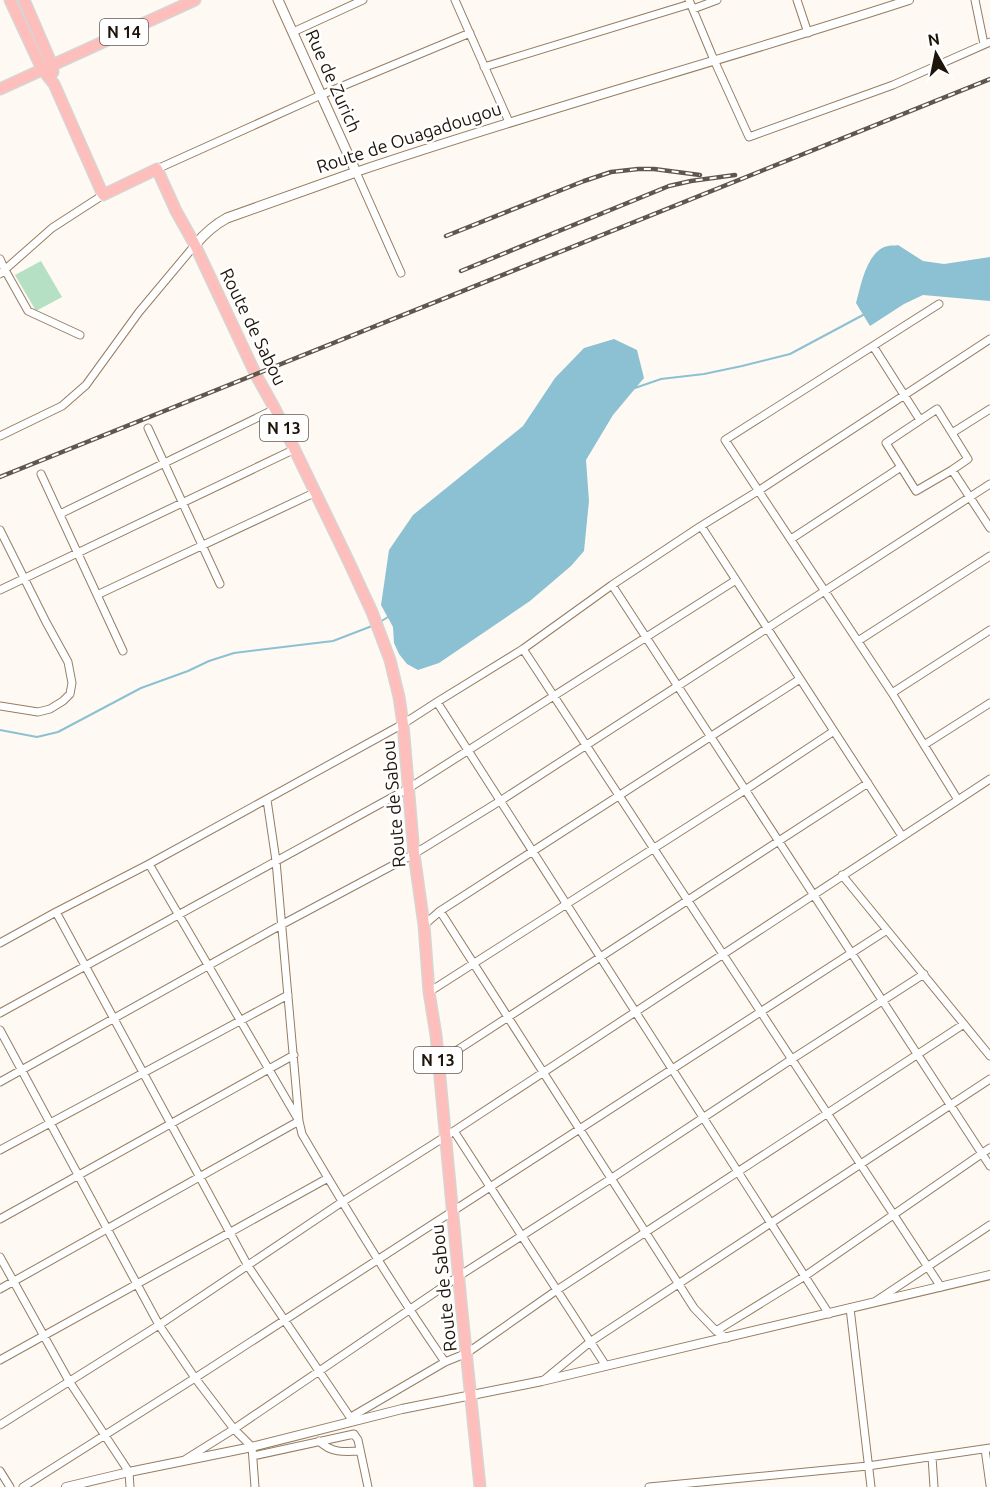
<svg xmlns="http://www.w3.org/2000/svg" width="990" height="1487" viewBox="0 0 990 1487" font-family="Ubuntu,sans-serif">
<style>
.green{fill:#b6e0c3}
.water{fill:#8bc1d2}
.lines{fill:none;stroke-linecap:round;stroke-linejoin:round}
.stream{stroke:#8bc1d2;stroke-width:2}
.minor-casing{stroke:#957d62;stroke-width:9}
.tertiary-casing{stroke:#957d62;stroke-width:10}
.secondary-casing{stroke:#957d62;stroke-width:11}
.primary-casing{stroke:#d7d5d3;stroke-width:13}
.minor{stroke:#fff;stroke-width:7}
.tertiary{stroke:#fff;stroke-width:8}
.secondary{stroke:#fff;stroke-width:9}
.primary{stroke:#fdbebc;stroke-width:10}
.rail-casing{stroke:#5f574d;stroke-width:4.5}
.rail{stroke:#fff;stroke-width:2;stroke-dasharray:7;stroke-linecap:butt}
.labels{text-anchor:middle;stroke-width:5;stroke-linejoin:round;paint-order:stroke}
.shield{fill:#fff;stroke:#625c54;stroke-width:1.5}
.shield-label{font-size:16px;font-weight:bold;fill:#1f160b}
.street-label{font-size:18px;fill:#1f160b;stroke:#fff}
</style>
<rect width="100%" height="100%" fill="#fff9f3"/>
<!-- green -->
<path class="green" d="M41 261 62 297 36 311 15 275Z"/>
<!-- water -->
<path class="water" d="M898 245 923 261 944 264 990 257V301L923 295 904 304 870 326 856 303C861 285 867 250 888 246 892 245 895 246 898 245Z
M614 339 637 350 644 378 613 415 586 460 589 501 584 551 571 566 530 601 439 663 418 670 407 664 399 654 394 643 393 627 381 605 389 550 413 515 523 426 555 378 584 348Z"/>
<g class="lines">
<!-- stream -->
<path class="stream" d="M635 388 661 379 704 374 742 366 790 354 863 315
M380 622 388 617
M0 730 37 737 58 732 141 688 188 671 209 661 234 653 333 641 372 626"/>
<defs>
<path id="minor" d="M455 0 509 122
M689 0 714 60 749 137 893 85 990 42
M797 0 808 33
M975 0 984 44
M693 9 717 0
M293 32 363 0
M484 67 690 4
M157 169 321 95 470 33
M356 172 401 273
M0 259 5 270 28 311 80 335
M0 274 52 228 103 195
M939 304 725 440 892 693 958 800
M873 346 920 420
M937 409 968 459 952 470 916 491 886 443Z
M148 428 220 584
M952 433 990 409
M0 436 62 406 86 385 139 312 195 245
M952 470 990 528
M41 474 123 651
M60 514 275 409
M701 526 902 836
M0 530 46 622 68 662 72 683 70 694 63 701 50 709 38 712 0 706
M791 539 901 467
M612 585 990 1166
M0 590 295 449
M97 595 316 492
M858 641 990 556
M523 649 941 1287
M892 693 990 630
M437 702 829 1314
M924 745 990 703
M149 864 299 1121 302 1134C347 1211 394 1288 445 1362
M842 875 990 1056
M440 911 694 1308 716 1331 727 1338
M56 912 248 1266 352 1420
M424 925 440 911 800 679
M0 943 56 912 149 864 403 724 437 702 523 649 612 585 701 526 758 491 990 339
M429 992 745 790 834 731
M0 1013 409 788 736 580
M0 1030 159 1325 195 1378 234 1429 252 1447 255 1487
M439 1062 868 783
M0 1082 281 925 414 854 500 801 990 484
M454 1131 606 1366
M0 1150 288 995
M0 1219 294 1055
M0 1257 69 1381 129 1472 130 1487
M0 1289 299 1121 276 861 267 800
M876 1301 990 1225
M850 1308 871 1487
M716 1331 805 1276 990 1148
M0 1360 328 1178
M544 1380 590 1342 990 1079
M351 1417 445 1362 467 1353 557 1290 964 1024
M0 1425 159 1325 342 1202 454 1131 990 779
M319 1441C331 1453 344 1452 360 1451
M985 1449 990 1485
M253 1456 354 1434 358 1440 368 1487
M932 1457 934 1487
M186 1459 234 1429 459 1276 612 1178 792 1059 924 974
M0 1471 10 1487
M23 1487 195 1378 887 930
M649 1487 868 1466 990 1448"/>
<path id="tertiary" d="M356 172C539 110 725 60 909 0
M66 1487 129 1472 252 1447 402 1409 542 1381 990 1275"/>
<path id="secondary" d="M195 245C205 233 214 225 227 218L356 172 278 0"/>
<path id="primary" d="M10 0 42 69 54 84 103 195 157 169 176 211 195 245 256 375 275 409 348 560 372 612 390 660 399 697 403 724 414 854 424 925 429 992 436 1035 461 1302 480 1487
M24 0 52 65 53 72
M0 89 195 0"/>
</defs>
<!-- minor casing -->
<use href="#minor" class="minor-casing"/>
<!-- tertiary casing -->
<use href="#tertiary" class="tertiary-casing"/>
<!-- secondary casing -->
<use href="#secondary" class="secondary-casing"/>
<!-- primary casing -->
<use href="#primary" class="primary-casing"/>
<!-- minor -->
<use href="#minor" class="minor"/>
<!-- tertiary -->
<use href="#tertiary" class="tertiary"/>
<!-- secondary -->
<use href="#secondary" class="secondary"/>
<!-- primary -->
<use href="#primary" class="primary"/>
<defs>
<path id="rail" d="M446 236 584 181 611 172 638 169H654L700 175
M461 271 669 186 691 181 735 175
M0 477 990 79"/>
</defs>
<!-- rail casing -->
<use href="#rail" class="rail-casing"/>
<!-- rail -->
<use href="#rail" class="rail"/>
</g>
<g class="labels">
<!-- shield labels -->
<g class="shield">
<rect x="100" y="19" width="48" height="26" rx="4.5"/>
<rect x="260" y="415" width="48" height="26" rx="4.5"/>
<rect x="414" y="1047" width="48" height="26" rx="4.5"/>
</g>
<g class="shield-label">
<text x="124" y="38">N 14</text>
<text x="284" y="434">N 13</text>
<text x="438" y="1066">N 13</text>
</g>
<!-- street labels -->
<g class="street-label">
<text transform="translate(333 81) rotate(66)" y="6">Rue de Zurich</text>
<text transform="translate(409 138) rotate(-18)" y="6">Route de Ouagadougou</text>
<text transform="translate(253 327) rotate(64)" y="6">Route de Sabou</text>
<text transform="translate(394 804) rotate(-95)" y="6">Route de Sabou</text>
<text transform="translate(444 1288) rotate(-96)" y="6">Route de Sabou</text>
</g>
</g>
<!-- north arrow -->
<g transform="translate(936 54) rotate(351)" stroke="#ffffff" stroke-width="4.5" paint-order="stroke">
<path d="M0-4.5L10 22L0 15L-10 22Z" fill="#1f160b"/>
<text y="-9" font-size="16" font-weight="bold" text-anchor="middle" fill="#1f160b">N</text>
</g>
</svg>
